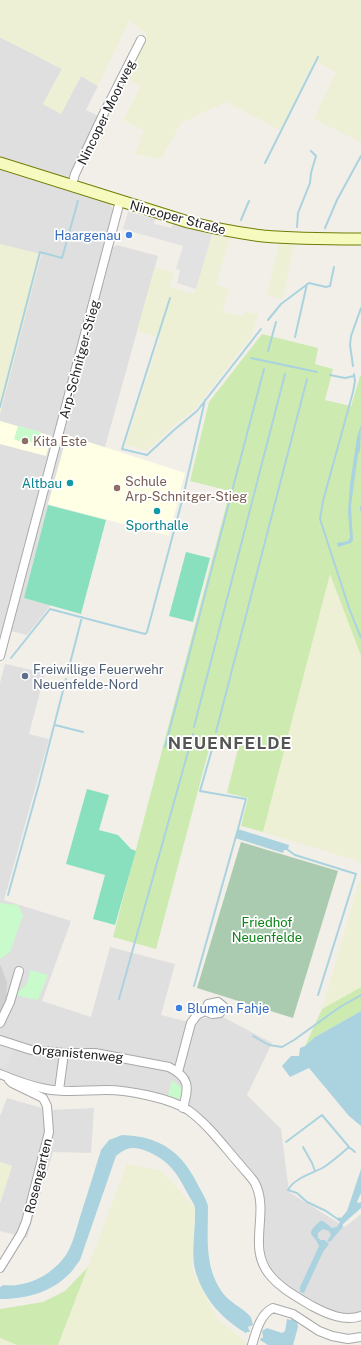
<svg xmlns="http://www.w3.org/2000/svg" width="361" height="1345" viewBox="0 0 361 1345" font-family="'Public Sans',sans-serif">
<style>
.residential{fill:#e0dfdf}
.education{fill:#ffffe5}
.religious{fill:#d0d0d0}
.farmland{fill:#eef0d5}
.grass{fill:#cdebb0}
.cemetery{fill:#aacbaf}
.park{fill:#c8facc}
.pitch{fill:#88e0be}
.parking{fill:#e2e2e2}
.water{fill:#aad3df}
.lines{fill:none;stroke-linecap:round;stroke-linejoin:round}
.stream{stroke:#aad3df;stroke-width:2}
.minor-casing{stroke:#a9a9a9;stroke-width:10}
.secondary-casing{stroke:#707d05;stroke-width:13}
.minor{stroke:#fff;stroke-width:8}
.secondary{stroke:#f7fabf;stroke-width:11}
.shop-dot{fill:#3f7fe0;stroke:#fff;stroke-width:1.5}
.education-dot{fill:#8d6e63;stroke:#fff;stroke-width:1.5}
.culture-dot{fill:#0f9aa8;stroke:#fff;stroke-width:1.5}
.service-dot{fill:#5c6f8a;stroke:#fff;stroke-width:1.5}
.labels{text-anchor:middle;stroke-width:3.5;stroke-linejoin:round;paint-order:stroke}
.street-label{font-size:13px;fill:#222;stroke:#fff}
.shop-label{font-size:13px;fill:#366cbe;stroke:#fff;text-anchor:end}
.education-label{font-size:13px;fill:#785e54;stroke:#fff;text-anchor:start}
.culture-label{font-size:13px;fill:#0d838f;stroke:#fff;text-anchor:end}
.service-label{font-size:13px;fill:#4e5e75;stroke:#fff;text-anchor:start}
.park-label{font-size:13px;fill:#0c8416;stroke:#fff}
.district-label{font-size:17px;font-weight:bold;letter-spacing:1px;fill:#555;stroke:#fff}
</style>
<rect width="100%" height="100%" fill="#f2efe9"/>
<!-- residential -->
<path class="residential" d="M0 37 62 69 43 104 61 113 81 76 98 86 86 110 99 116 68 179 0 158Z
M0 168 110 203 113 210 101 254 117 245 158 256 105 447 48 504 24 598 51 605 27 635 3 629 0 638V414L41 255 0 244Z
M5 664 45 673 29 734 49 739 4 900 71 921 42 1001 91 1017 110 947 175 964 161 1015 185 1021 221 1016 272 1043 247 1095 281 1129 289 1192 345 1227 361 1214V1318L349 1323 334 1319 273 1283 262 1270 256 1257 254 1242 257 1211 256 1194 249 1183 221 1147 204 1128 190 1116 183 1111 149 1100 110 1094H87L0 1077V683Z
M7 1098 49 1110 94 1108 91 1153 53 1152 27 1238 0 1231V1203L12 1166 0 1162V1116Z"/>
<!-- education -->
<path class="education" d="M0 421 52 436 46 456 0 444Z
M67 435 185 473 169 536 48 504Z"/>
<!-- religious -->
<path class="religious" d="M0 964 7 982 6 1004 0 1017Z"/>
<!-- farmland -->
<path class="farmland" d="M0 0H361V142L314 119 336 72 314 61 280 130 226 102 181 123 161 159 135 154 144 131 123 120 141 86 124 77 147 34 129 21 98 86 81 76 61 114 43 104 62 69 0 37Z
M212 235 230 238 216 284 229 288 223 312 242 316 246 312 258 314 251 337 195 409 172 427 147 451 125 445 160 338 137 331 155 267 174 272 170 287 193 294 196 289Z
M279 243 294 245 283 299 267 295Z
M0 244 41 254 0 414Z
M330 573 361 656V865L357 861 263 832Z
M361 875V987L322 1009Z
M0 1162 12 1166 0 1203Z
M127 1164 161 1170 195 1208 192 1269 217 1318 249 1345H58Z
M0 1338 17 1345H0Z"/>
<!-- grass -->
<path class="grass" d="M262 334 318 348 315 364 333 369 325 400 351 406 360 376H361V656L330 574 263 832 241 826 248 798 227 793 239 745 212 738 156 949 113 937 230 491 190 481 209 402Z
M361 987V1011L315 1037 305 1046 322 1009Z
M88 1267 58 1345H17L0 1338V1309L43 1302 65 1291Z"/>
<!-- cemetery -->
<path class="cemetery" d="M241 842 338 871 293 1018 197 988Z"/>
<!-- park -->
<path class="park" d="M18 426 41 432 37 444 22 439 21 442 14 439Z
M0 903 18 905 23 915 10 952 0 959Z
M30 970 48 975 38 1000 14 995C24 988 30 982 30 970Z
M172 1080 183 1089 181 1099 168 1096Z"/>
<!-- pitch -->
<path class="pitch" d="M48 505 106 520 81 614 24 598Z
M186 552 210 558 193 622 169 616Z
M87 789 109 795 99 830 118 835 131 849 136 851 115 925 93 919 105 875 66 864Z"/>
<!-- parking -->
<path class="parking" d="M128 212 155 219 154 224 171 228 173 224 212 235 196 289 177 283 180 270 176 269 183 246 123 229Z
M0 1044 13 1048 6 1069 0 1066Z"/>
<!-- water -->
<path class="water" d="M361 425 360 451 358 454 351 506 353 540 351 543 338 547 337 543 348 541 350 537 348 512 350 484 357 437Z
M238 829 289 845 288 850H284L283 853 235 838Z
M361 1011V1126L349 1116 309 1068 290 1077 282 1066 291 1056H299L300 1048 305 1046 315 1037Z
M122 1135C161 1136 183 1153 199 1187 203 1194 206 1199 208 1206 208 1235 204 1267 222 1292 229 1302 241 1307 250 1316 252 1318 252 1322 253 1325L248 1327 250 1332H247L246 1333C223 1320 204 1299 196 1273 190 1255 196 1229 195 1209 195 1204 191 1200 189 1196 178 1175 171 1162 149 1152 135 1146 127 1146 116 1156L80 1260C76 1265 73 1271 68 1275 50 1293 25 1299 0 1299V1287L2 1286 3 1285C27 1288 52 1275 66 1255 73 1244 76 1230 80 1217 87 1195 94 1173 101 1150L109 1140Z
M361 1169V1193L357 1202 358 1203 361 1202V1208L343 1224 342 1228 330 1242 327 1241 331 1235 329 1231 323 1229 318 1233V1238L321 1240H325L329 1244 323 1252 304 1293 300 1292V1287L319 1246C313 1232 304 1236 320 1221H323L331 1227 330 1230 331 1228 337 1227 340 1222 337 1220 339 1217 341 1218 347 1211Z
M292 1318 296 1319 295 1321 297 1322 298 1327 293 1345H268L260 1340 261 1338H263L262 1331 267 1328 282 1333 285 1331 287 1319 291 1320Z"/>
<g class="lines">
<!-- stream -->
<path class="stream" d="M265 163 318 57
M241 220 249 201
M297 227 298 213 310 183 311 173 316 156 311 151
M325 228 337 200 361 156
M170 298 122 449 147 455 174 430 197 411 261 329
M268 320 281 304 309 283 326 287 330 286 334 267
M295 337 307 284
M268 351 276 322
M251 358 317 372
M353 366 350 345 351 336 361 308
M354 374 355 381 353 392 323 501 320 519 349 608 361 638
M330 375 345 378 354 376
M0 407 40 252 62 258 78 201
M361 507V510
M11 658 50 609 145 634 147 632 183 497 205 400
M68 671 82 617
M55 725 83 732
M194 727 285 374
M216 732 307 379
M165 747 264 369
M288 850 295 855 356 874 318 995
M8 895 39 784 66 679
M194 986 238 829 246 799 200 791 215 739
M119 999 193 734
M253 1036 269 1045 282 1047 294 1040 340 1007 361 995
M286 1142 322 1115 349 1147 355 1152
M303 1147 312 1163 315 1171
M339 1220 326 1211 307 1202 297 1193 288 1190C294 1178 314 1173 324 1167 333 1161 341 1154 349 1147"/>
<defs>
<path id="minor" d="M72 185 75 174 104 113 141 40
M0 656 120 201
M0 1023 10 1002 19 971
M0 1040 31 1050 64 1053H95L169 1067C190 1078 189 1086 183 1108
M178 1072 191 1023 197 1015 205 1011 208 1004 218 1002 223 1006 220 1013 212 1014 205 1011
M0 1074C14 1080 31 1086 46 1089 66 1093 86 1090 106 1090 128 1090 170 1098 188 1110 209 1125 225 1148 242 1167 246 1172 252 1178 255 1183 270 1213 247 1246 269 1274 280 1288 297 1297 312 1306 327 1314 345 1322 361 1316
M59 1090 64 1053
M0 1268 21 1234 26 1222 49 1132 47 1106 43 1098 12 1083 9 1080
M252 1345C256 1332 260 1314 273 1308L293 1314 319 1331 332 1336 348 1339 361 1337"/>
<path id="secondary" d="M0 163 188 222C213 228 238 233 263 236 295 239 328 239 361 239"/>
</defs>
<!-- minor casing -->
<use href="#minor" class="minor-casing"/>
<!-- secondary casing -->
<use href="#secondary" class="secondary-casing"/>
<!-- minor -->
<use href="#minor" class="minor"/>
<!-- secondary -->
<use href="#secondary" class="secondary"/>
</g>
<!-- markers -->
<g class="shop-dot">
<circle cx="129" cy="235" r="4"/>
<circle cx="179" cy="1008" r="4"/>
</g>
<g class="education-dot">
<circle cx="25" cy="441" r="4"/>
<circle cx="117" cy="488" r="4"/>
</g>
<g class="culture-dot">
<circle cx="70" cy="483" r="4"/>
<circle cx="157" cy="511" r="4"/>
</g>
<circle class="service-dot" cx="25" cy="676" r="4"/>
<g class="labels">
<!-- street labels -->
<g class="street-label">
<text transform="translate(106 112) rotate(-64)" y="5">Nincoper Moorweg</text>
<text transform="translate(178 217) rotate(15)" y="5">Nincoper Straße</text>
<text transform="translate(79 359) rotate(-75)" y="5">Arp-Schnitger-Stieg</text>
<text transform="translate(78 1053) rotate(5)" y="5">Organistenweg</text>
<text transform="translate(38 1176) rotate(-76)" y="5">Rosengarten</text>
</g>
<!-- shop labels -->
<g class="shop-label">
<text x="121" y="240">Haargenau</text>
<text x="187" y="1013" text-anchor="start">Blumen Fahje</text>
</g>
<!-- education labels -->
<g class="education-label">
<text x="33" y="446">Kita Este</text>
<text x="125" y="486">Schule<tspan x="125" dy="15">Arp-Schnitger-Stieg</tspan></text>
</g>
<!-- culture labels -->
<g class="culture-label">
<text x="62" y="488">Altbau</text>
<text x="157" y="530" text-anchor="middle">Sporthalle</text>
</g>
<!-- service labels -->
<g class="service-label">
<text x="33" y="674">Freiwillige Feuerwehr<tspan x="33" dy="15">Neuenfelde-Nord</tspan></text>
</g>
<!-- park labels -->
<g class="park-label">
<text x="267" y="927">Friedhof<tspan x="267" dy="15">Neuenfelde</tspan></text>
</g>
<!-- district labels -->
<g class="district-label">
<text x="230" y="749">NEUENFELDE</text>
</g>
</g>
</svg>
